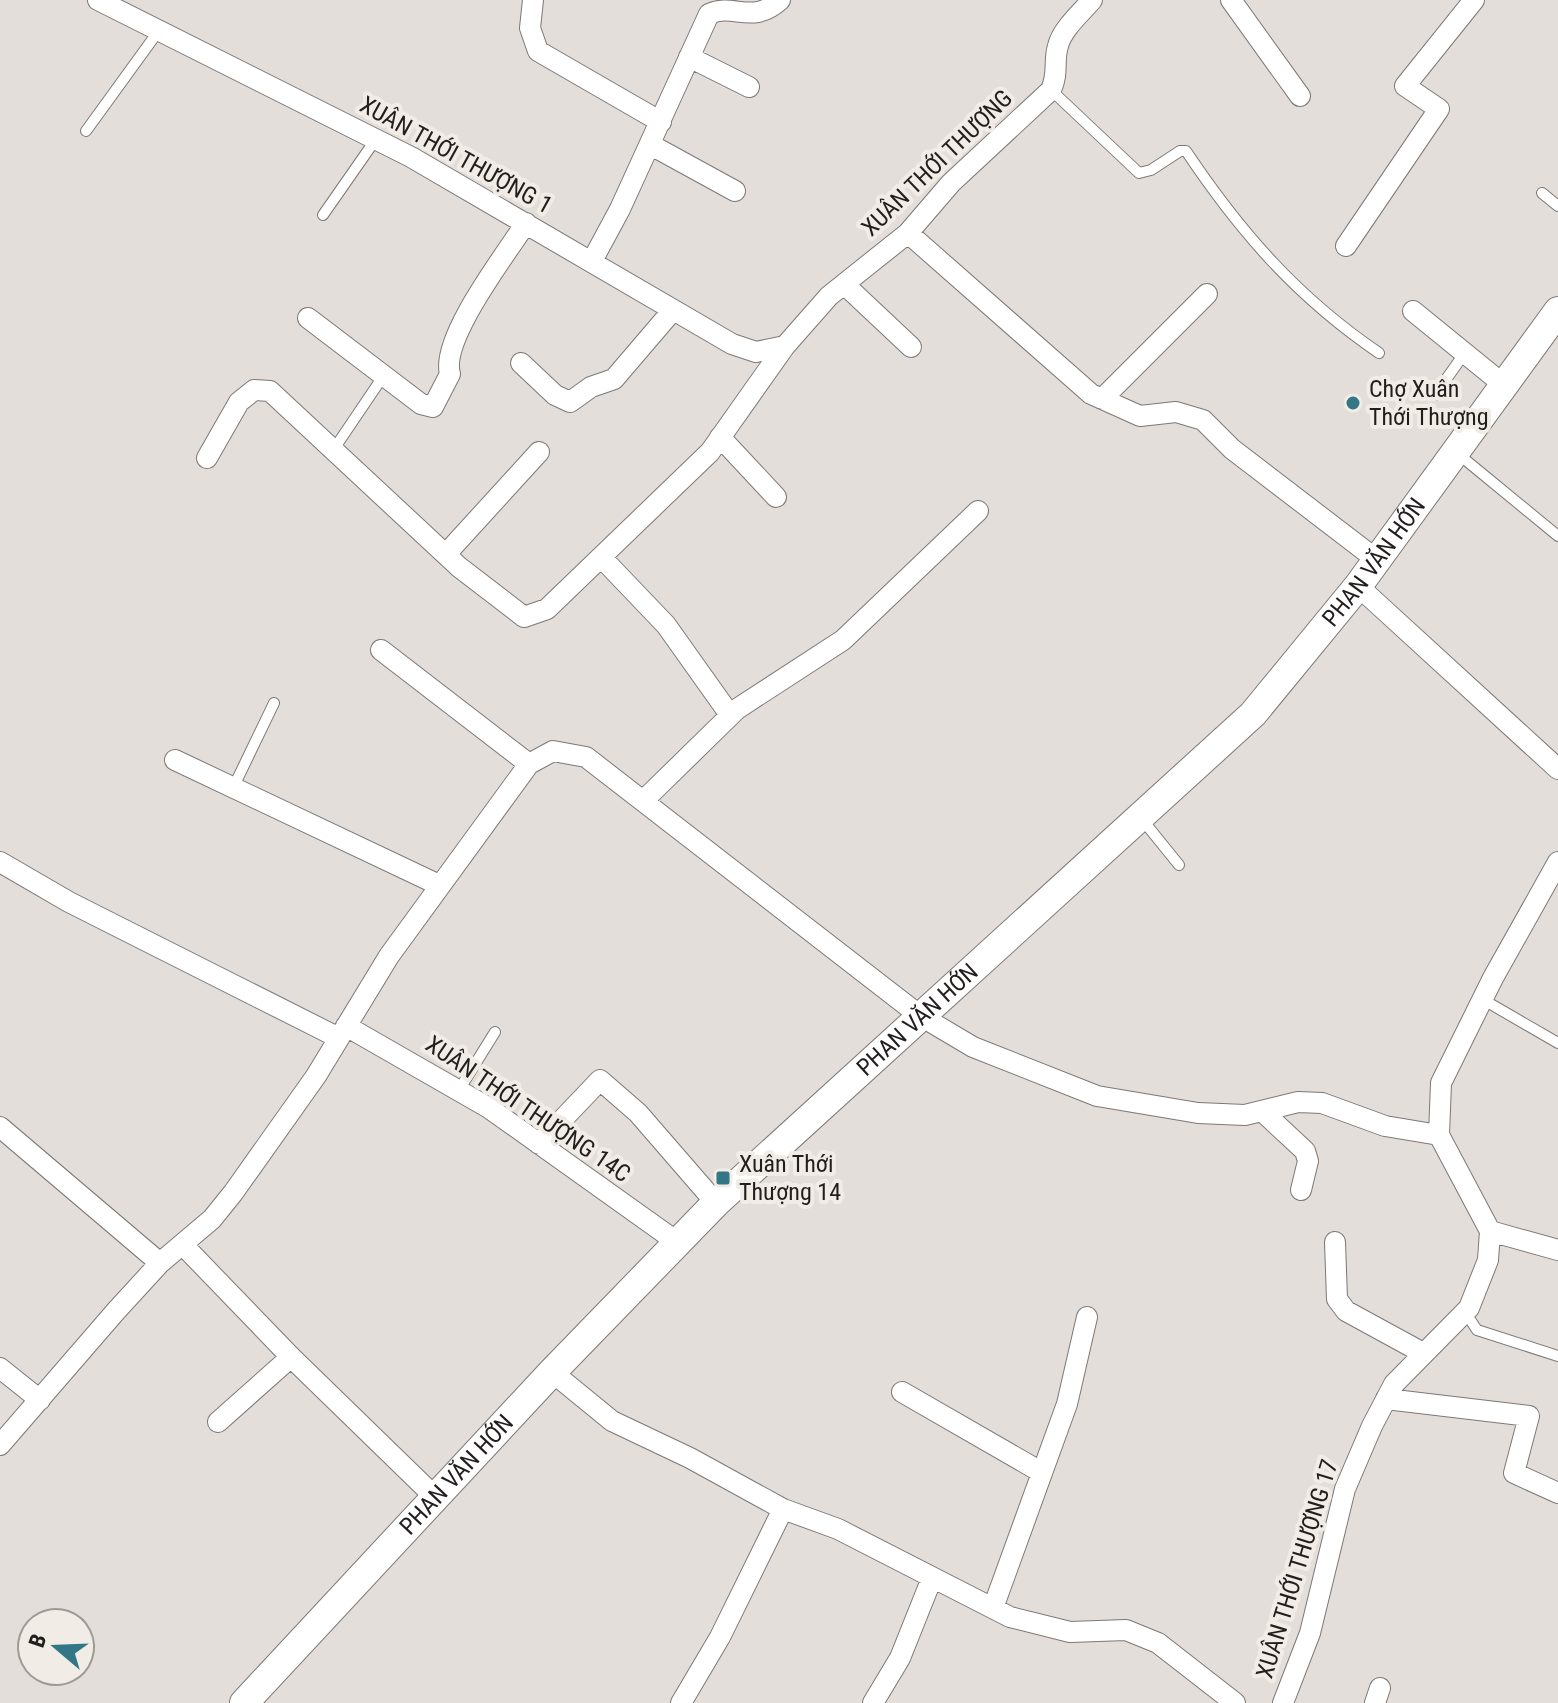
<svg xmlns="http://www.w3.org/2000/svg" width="1558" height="1703" viewBox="0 0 1558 1703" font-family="'Roboto Condensed',sans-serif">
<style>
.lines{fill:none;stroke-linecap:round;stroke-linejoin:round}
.lane-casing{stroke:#7e7874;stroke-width:12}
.street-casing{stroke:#7e7874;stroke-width:22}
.secondary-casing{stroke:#7e7874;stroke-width:30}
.lane{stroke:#fff;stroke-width:10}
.street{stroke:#fff;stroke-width:20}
.secondary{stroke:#fff;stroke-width:28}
.poi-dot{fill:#337686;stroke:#f2ece7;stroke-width:3}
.labels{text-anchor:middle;stroke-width:8;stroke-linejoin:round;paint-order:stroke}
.street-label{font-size:24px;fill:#211e1d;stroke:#f2ece7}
.poi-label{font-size:24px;fill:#211e1d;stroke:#f2ece7;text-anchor:start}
</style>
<rect width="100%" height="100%" fill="#e4deda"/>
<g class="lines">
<defs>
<path id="lane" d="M1051 90 1139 173 1151 170 1180 151H1186C1241 233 1297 297 1379 353
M86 131 160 29
M1542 193 1558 206
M323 215 376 139
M1435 395 1464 354
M334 449 384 375
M1457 453 1558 536
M234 786 274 703
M1141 818 1179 865
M1482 999 1558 1043
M459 1090 495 1032
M1465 1312 1477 1330 1558 1356"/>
<path id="street" d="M98 0 411 157 732 344 756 352 785 346
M533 0 530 28 538 51 661 122
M1231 0 1300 96
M689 57 749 87
M651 145 735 191
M908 233 1091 394 1140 416 1176 412 1203 420 1232 449 1377 560
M1346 246 1439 109 1405 86 1474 0
M592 261 620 209 709 14C734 2 751 26 780 0
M844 284 911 347
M1413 311 1504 385
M308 318 421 404 433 407 450 374C440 339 506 254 526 223
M521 363 555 395 570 402 591 387 614 379 673 310
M1102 399 1207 294
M720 437 776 497
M207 458 239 402 254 390 270 391 459 567 524 617 547 609 710 452 785 346 829 296 908 233 951 183 1051 90C1059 72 1053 62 1058 46 1062 29 1081 13 1092 0
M446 554 539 452
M601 557 666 625 730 715
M1358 586 1558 769
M381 650 529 764
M175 760 439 885
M644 800 737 709 843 640 978 511
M0 862 69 902 339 1038
M346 1026 489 1108 677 1242
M1263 1112 1305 1151 1308 1161 1301 1190
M0 1127 160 1263
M539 1144 600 1080 638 1113 716 1203
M1490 1231 1558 1250
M1335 1242 1337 1299 1346 1311 1423 1353
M183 1245 291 1357 436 1498
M0 1368 40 1400
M552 1372 612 1421 690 1458 783 1509 838 1529 1010 1617 1070 1632 1126 1630 1158 1643 1235 1703
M902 1392 1041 1472
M1386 1399 1529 1416 1514 1473 1558 1493
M218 1422 291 1357
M0 1445 116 1311 160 1263 212 1219 233 1193 316 1076 389 956 529 764 553 751 586 757 919 1015 973 1047 1097 1096 1198 1113 1245 1115 1298 1102 1322 1103 1385 1126 1439 1135
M993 1608 1067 1404 1087 1317
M681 1703 720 1637 783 1509
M873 1703 900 1658 932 1578
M1283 1703 1310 1633 1345 1489 1372 1426 1394 1384 1469 1308 1488 1260 1490 1231 1439 1135 1441 1083 1493 978 1558 862
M1375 1703 1380 1688"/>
<g id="secondary">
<path id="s1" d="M244 1703 552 1372 716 1203 1253 714 1358 586 1558 311"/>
</g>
</defs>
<!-- lane casing -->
<use href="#lane" class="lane-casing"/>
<!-- street casing -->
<use href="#street" class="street-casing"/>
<!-- secondary casing -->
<use href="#secondary" class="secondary-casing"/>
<!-- lane -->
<use href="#lane" class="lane"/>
<!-- street -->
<use href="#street" class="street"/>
<!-- secondary -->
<use href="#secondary" class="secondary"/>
</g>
<!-- markers -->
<g class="poi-dot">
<circle cx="1353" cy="403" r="8"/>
<rect x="715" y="1170" width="16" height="16" rx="4"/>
</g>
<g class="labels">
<!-- street labels -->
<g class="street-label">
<text transform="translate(456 155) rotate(29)" y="8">XUÂN THỚI THƯỢNG 1</text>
<text transform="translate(937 163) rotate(-44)" y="8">XUÂN THỚI THƯỢNG</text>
<text dy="8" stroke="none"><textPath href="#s1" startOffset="1608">PHAN VĂN HỚN</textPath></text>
<text dy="8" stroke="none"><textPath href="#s1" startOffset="960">PHAN VĂN HỚN</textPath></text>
<text transform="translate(528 1109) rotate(34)" y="8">XUÂN THỚI THƯỢNG 14C</text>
<text dy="8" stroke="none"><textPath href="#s1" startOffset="312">PHAN VĂN HỚN</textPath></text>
<text transform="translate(1297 1569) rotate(-73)" y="8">XUÂN THỚI THƯỢNG 17</text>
</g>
<!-- poi labels -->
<g class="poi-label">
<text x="1369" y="397">Chợ Xuân<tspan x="1369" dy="28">Thới Thượng</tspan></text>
<text x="739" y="1172">Xuân Thới<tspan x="739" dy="28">Thượng 14</tspan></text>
</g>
</g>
<!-- north arrow -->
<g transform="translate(56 1647) rotate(289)"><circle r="38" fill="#f2ece7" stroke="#9e9a96" stroke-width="2"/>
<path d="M0-6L14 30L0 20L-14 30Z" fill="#337686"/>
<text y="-12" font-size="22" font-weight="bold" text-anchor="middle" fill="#211e1d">B</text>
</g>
</svg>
